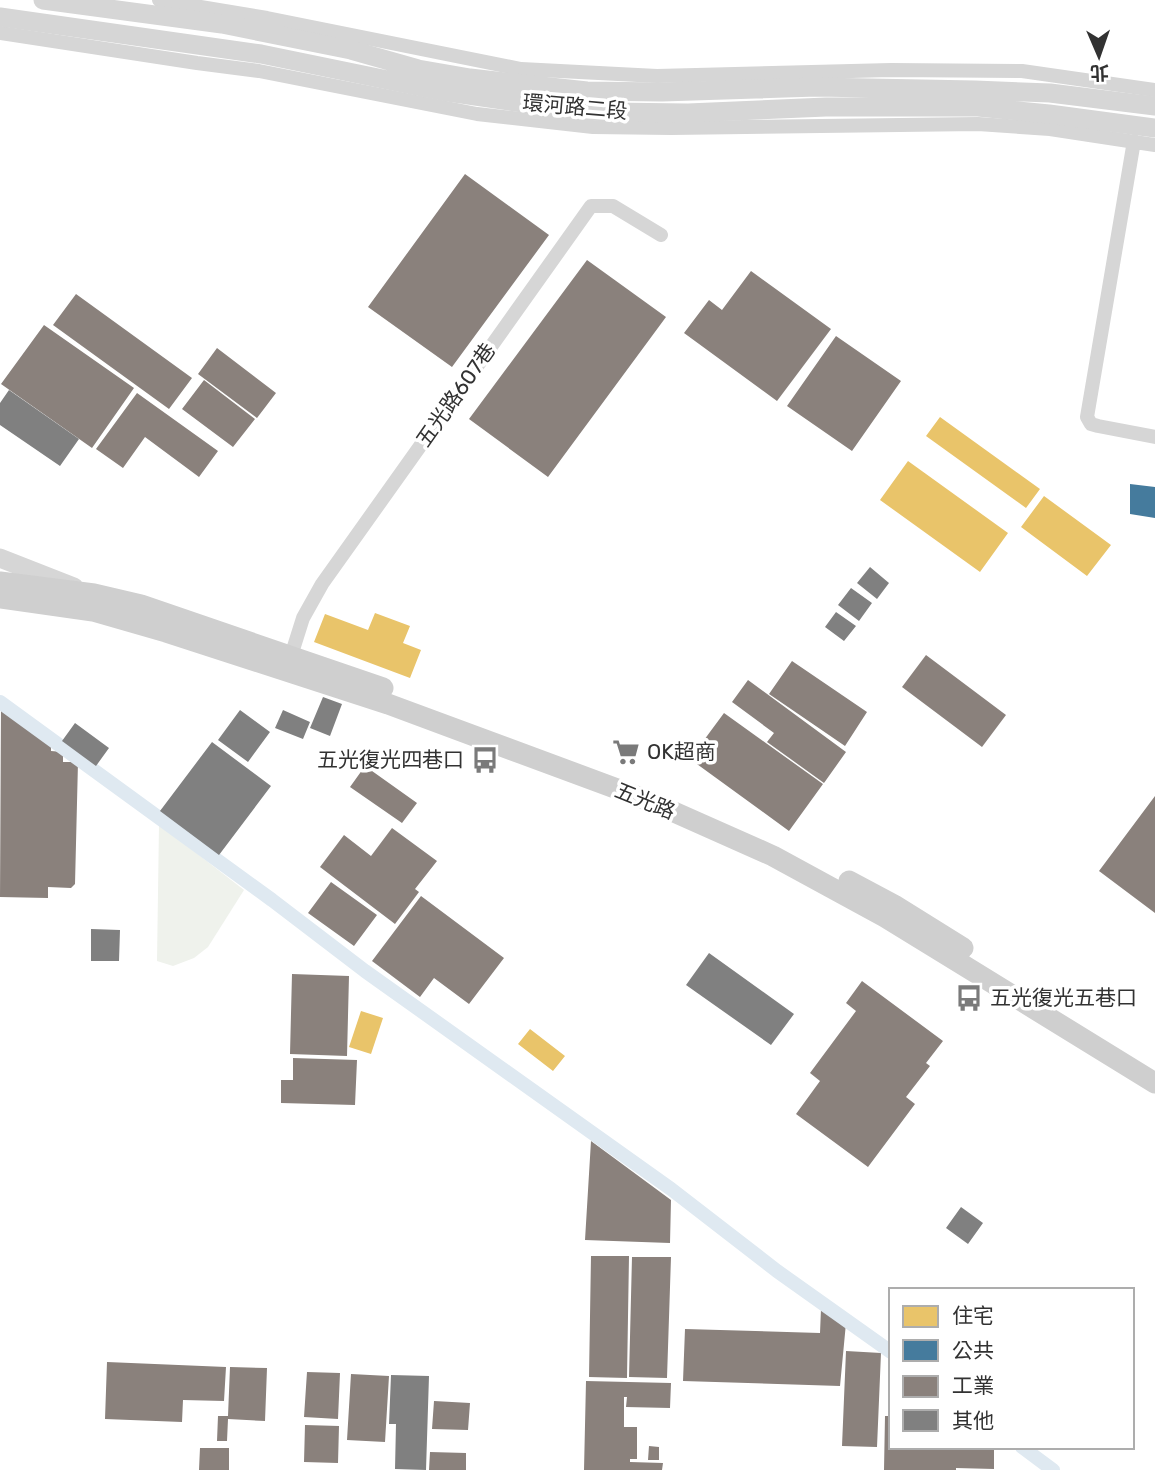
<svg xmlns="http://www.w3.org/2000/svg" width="1155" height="1470" viewBox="0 0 1155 1470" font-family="Rubik,'Noto Sans TC',sans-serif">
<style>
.green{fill:#eff2ec}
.homes{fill:#e9c46a}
.public{fill:#457b9d}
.industry{fill:#8a817c}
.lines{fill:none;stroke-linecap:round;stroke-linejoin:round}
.canal{stroke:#dfe9f1;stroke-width:14}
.building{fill:#808080}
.minor{stroke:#d6d6d6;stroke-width:14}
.tertiary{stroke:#d6d6d6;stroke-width:19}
.secondary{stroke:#cfcfcf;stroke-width:21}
.labels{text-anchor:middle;stroke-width:7;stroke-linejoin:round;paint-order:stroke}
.street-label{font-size:21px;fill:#323232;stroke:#fff}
.poi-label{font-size:21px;fill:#323232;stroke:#fff;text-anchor:start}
</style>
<rect width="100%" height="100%" fill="#fff"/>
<!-- green -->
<path class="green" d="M159 824 244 890 208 947 194 958 173 966 157 961Z"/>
<!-- homes -->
<path class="homes" d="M940 417 1040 489 1026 508 926 436Z
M908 461 1008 533 980 572 880 500Z
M1044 496 1111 545 1087 576 1021 527Z
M375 613 410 626 403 643 421 650 410 678 314 642 325 614 368 630Z
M361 1011 383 1018 371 1054 349 1047Z
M530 1029 565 1056 553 1071 518 1044Z"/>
<!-- public -->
<path class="public" d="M1130 484 1155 487V518L1130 514Z"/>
<!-- industry -->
<path class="industry" d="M465 174 549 235 452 367 368 307Z
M587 260 666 317 548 477 469 419Z
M751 271 831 329 777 401 684 333 709 300 722 310Z
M76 294 192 378 169 409 53 325Z
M44 325 134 388 92 448 1 384Z
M836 336 901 381 852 451 787 406Z
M217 348 276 393 257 418 198 374Z
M204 380 255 419 233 447 182 409Z
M137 393 218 451 199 477 145 437 123 468 96 449Z
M926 655 1006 715 982 747 902 687Z
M792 661 867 712 845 746 769 694Z
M748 680 846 752 824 783 767 742 774 733 732 702Z
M1 706 51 743V751L63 752V762H78L75 884 71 888 48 887V898L0 897Z
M724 713 823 784 789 831 690 759Z
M365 766 417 803 402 823 350 787Z
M1155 796V913L1099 871Z
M392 828 437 861 415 889 419 892 395 924 320 867 344 835 371 856Z
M331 882 377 915 354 946 308 913Z
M421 896 504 958 469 1004 434 978 420 997 372 961Z
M292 974 349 976 347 1056 290 1054Z
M862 981 943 1041 926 1063 930 1066 906 1097 915 1104 868 1167 796 1114 820 1081 810 1073 856 1011 846 1003Z
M293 1058 357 1060 355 1105 281 1103V1080H293Z
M591 1141 671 1200 670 1243 585 1240Z
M591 1256H629L627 1378 589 1377Z
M632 1257H671L667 1378 629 1377Z
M821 1309 846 1323 840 1386 683 1381 685 1329 820 1333Z
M846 1351 881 1353 877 1447 842 1446Z
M107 1362 226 1367 224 1401 183 1400 182 1422 105 1419Z
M230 1367 267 1368 265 1421 228 1419 227 1441H217L218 1416H228Z
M307 1372 340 1373 338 1419 304 1417Z
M351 1374 389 1376 385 1442 347 1440Z
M586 1381 671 1383 670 1408 626 1407 627 1397H624V1427H637V1459H630V1462L663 1463 662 1470H584Z
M434 1401 470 1403 468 1430 432 1429Z
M885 1416H891V1447H994V1469L956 1468V1470H884Z
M305 1425 339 1426 338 1463 304 1462Z
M649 1446 659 1447V1460H648Z
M200 1448H229V1470H199Z
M430 1452 466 1453V1470H429Z"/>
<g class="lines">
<!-- canal -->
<path class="canal" d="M0 702 272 900 365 971 671 1189 777 1271 891 1352
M1022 1447 1053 1470"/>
</g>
<!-- building -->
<path class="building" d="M9 390 79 439 60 466 0 425V403Z
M870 567 889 583 877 599 857 583Z
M851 588 872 603 859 621 838 605Z
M836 612 856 626 844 641 825 627Z
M323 697 342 704 330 736 310 728Z
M240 710 270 732 248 762 218 740Z
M283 710 310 722 303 739 275 728Z
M75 723 109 748 96 766 62 741Z
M212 742 271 786 219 855 160 811Z
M91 929 120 930 119 961H91Z
M709 953 794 1014 771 1045 686 985Z
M961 1207 983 1223 968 1244 946 1228Z
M391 1375 429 1376 426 1470 395 1469 396 1424H389Z"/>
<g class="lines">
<!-- minor -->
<path class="minor" d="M159 0 267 18 521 69 657 76 891 70 1022 71 1155 90
M0 33 197 63 259 71 477 114 593 127 671 128 978 124 1050 129 1155 145
M1134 141 1087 417 1091 424 1098 426 1155 437
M291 656 303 618 322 584 591 206H613L661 235"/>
<!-- tertiary -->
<path class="tertiary" d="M43 0 222 24 351 50 418 69 470 78 541 86 587 91 662 92 817 87 975 90 1050 93 1155 106
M0 17 261 54 441 91 571 110 609 112 688 113 826 107H978L1049 114 1155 128
M0 558 74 587"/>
<!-- secondary -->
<path class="secondary" d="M0 582 94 594 141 605 383 688
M0 598 93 611 166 632 388 704 647 800 773 856 885 917 1155 1083
M849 881 894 905 963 948"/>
</g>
<!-- icons -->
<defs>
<symbol id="supermarket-bare" viewBox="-9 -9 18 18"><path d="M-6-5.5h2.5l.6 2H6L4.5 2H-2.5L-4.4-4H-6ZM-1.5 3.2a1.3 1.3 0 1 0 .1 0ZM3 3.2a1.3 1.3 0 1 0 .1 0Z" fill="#7a7a7a" stroke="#fff" stroke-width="2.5" paint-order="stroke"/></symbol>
<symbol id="bus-bare" viewBox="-9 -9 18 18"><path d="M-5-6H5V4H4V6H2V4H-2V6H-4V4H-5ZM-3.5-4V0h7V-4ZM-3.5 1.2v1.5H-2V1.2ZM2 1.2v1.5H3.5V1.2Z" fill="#7a7a7a" stroke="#fff" stroke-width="2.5" paint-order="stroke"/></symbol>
</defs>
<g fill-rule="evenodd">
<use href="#supermarket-bare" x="607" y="733" width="38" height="38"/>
<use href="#bus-bare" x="466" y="741" width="38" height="38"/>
<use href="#bus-bare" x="950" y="979" width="38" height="38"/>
</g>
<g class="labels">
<!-- street labels -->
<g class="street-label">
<text transform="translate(575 107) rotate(5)" y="7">環河路二段</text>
<text transform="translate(456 395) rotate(-55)" y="7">五光路607巷</text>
<text transform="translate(645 801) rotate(22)" y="7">五光路</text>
</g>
<!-- poi labels -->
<g class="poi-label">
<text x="647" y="759">OK超商</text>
<text x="464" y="767" text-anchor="end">五光復光四巷口</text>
<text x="990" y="1005">五光復光五巷口</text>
</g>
</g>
<!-- legend -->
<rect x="889" y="1288" width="245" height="161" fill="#ffffff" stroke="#adadad" stroke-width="2"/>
<rect x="903" y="1306" width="35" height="21" fill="#e9c46a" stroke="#adadad" stroke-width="2"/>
<text x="952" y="1323" font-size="21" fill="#323232">住宅</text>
<rect x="903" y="1340" width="35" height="21" fill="#457b9d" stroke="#adadad" stroke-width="2"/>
<text x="952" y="1358" font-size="21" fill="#323232">公共</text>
<rect x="903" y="1376" width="35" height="21" fill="#8a817c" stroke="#adadad" stroke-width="2"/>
<text x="952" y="1393" font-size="21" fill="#323232">工業</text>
<rect x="903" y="1410" width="35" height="21" fill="#808080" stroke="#adadad" stroke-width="2"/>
<text x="952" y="1428" font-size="21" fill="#323232">其他</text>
<!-- north arrow -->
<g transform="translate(1099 56) rotate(178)" stroke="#ffffff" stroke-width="5" paint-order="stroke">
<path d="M0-5L12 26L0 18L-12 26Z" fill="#323232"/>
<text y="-10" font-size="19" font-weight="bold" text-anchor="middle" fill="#323232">北</text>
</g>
</svg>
